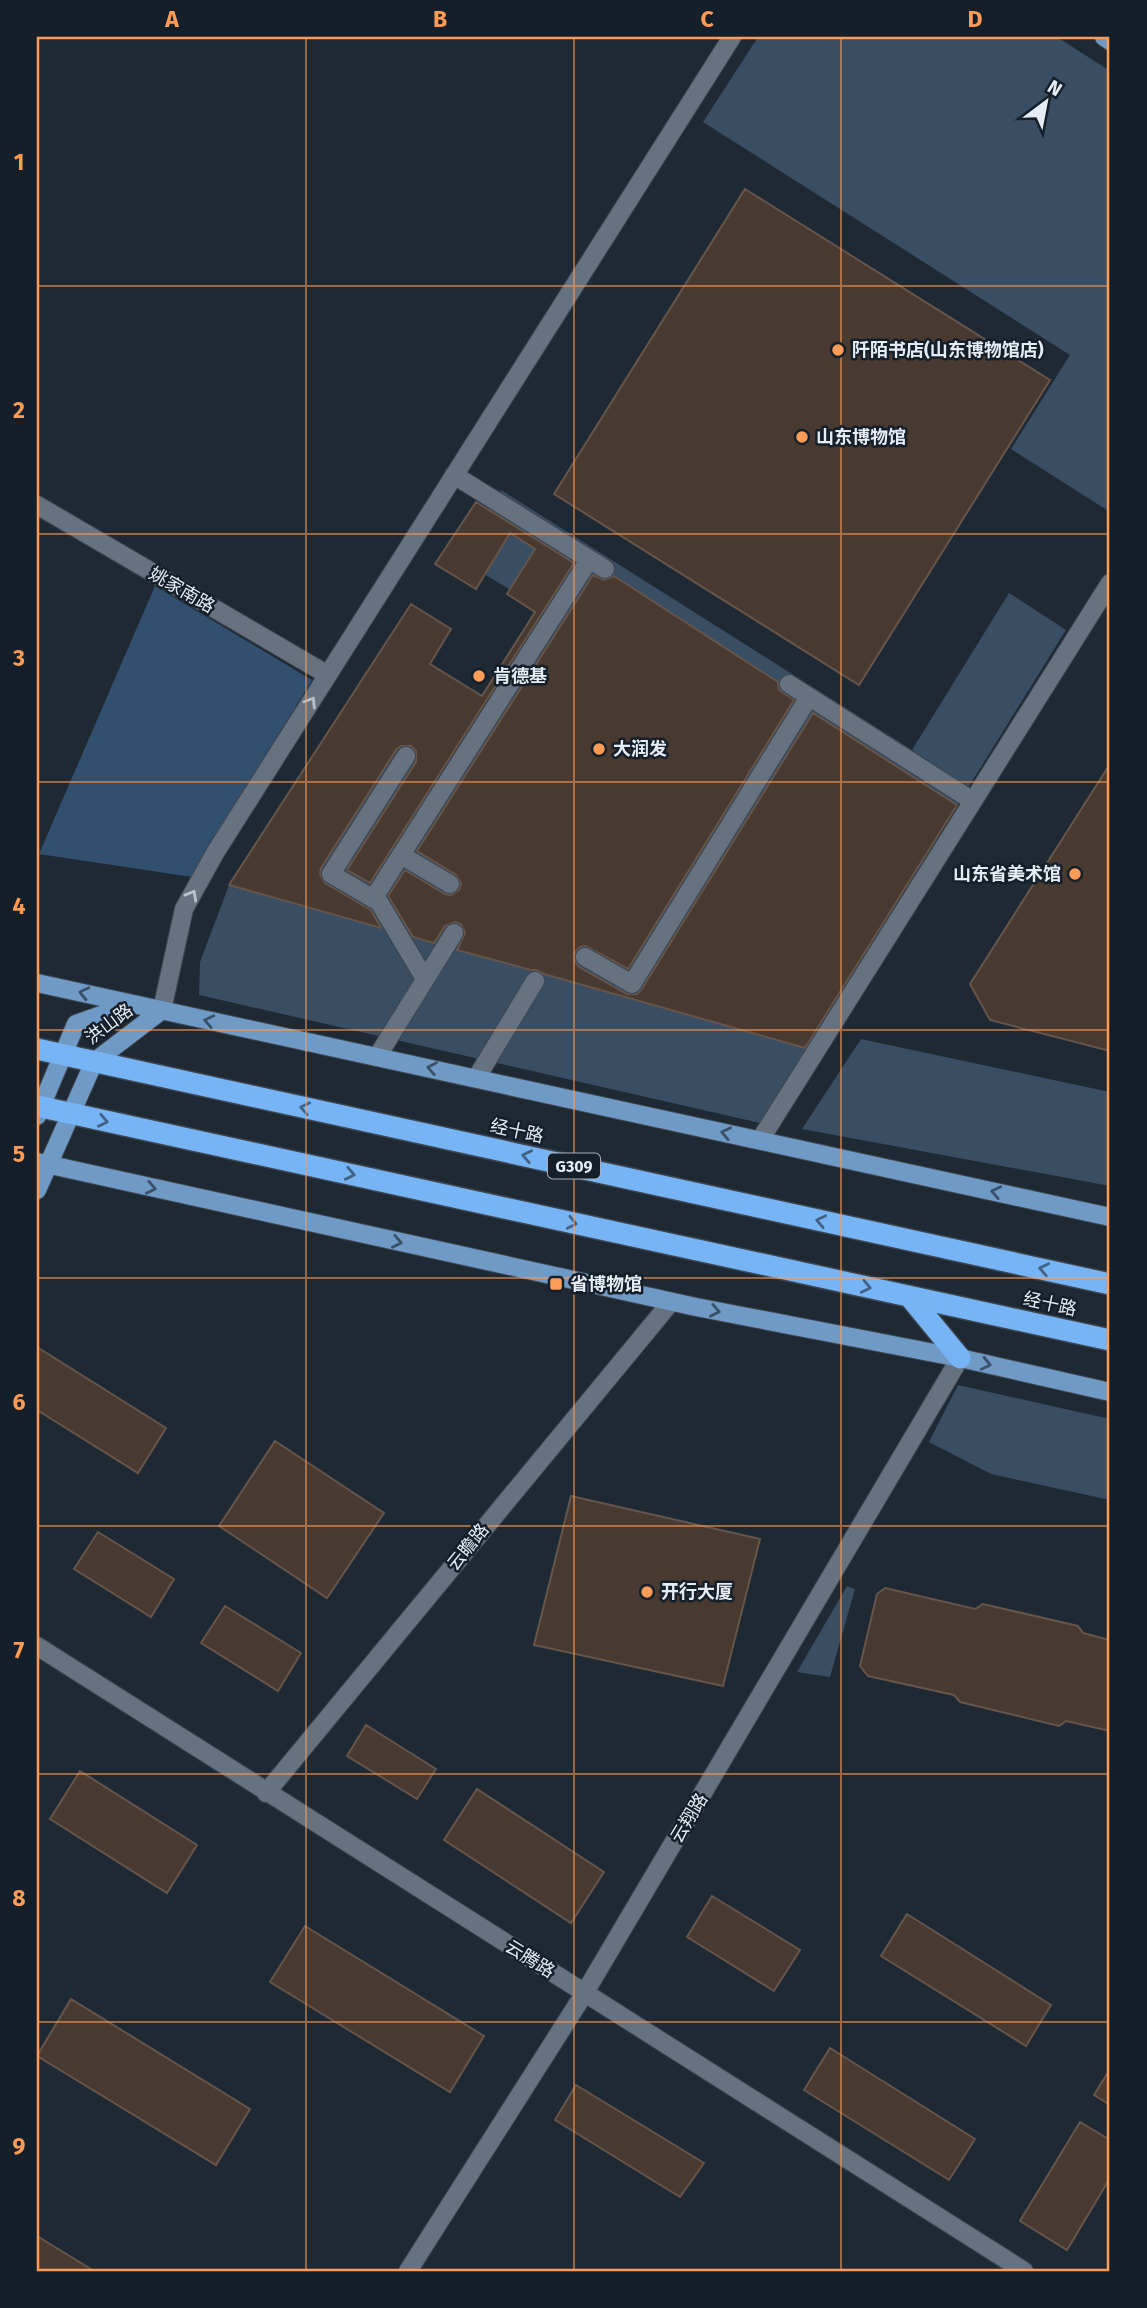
<svg xmlns="http://www.w3.org/2000/svg" width="1147" height="2308" viewBox="0 0 1147 2308" font-family="'Fira Sans','Noto Sans SC',sans-serif">
<style>
.green{fill:#394d63}
.forest{fill:#324f6e}
.building{fill:#493a31;stroke:#65554b;stroke-width:2}
.lines{fill:none;stroke-linecap:round;stroke-linejoin:round}
.minor-casing{stroke:#3d4650;stroke-width:20}
.major-casing{stroke:#3d4650;stroke-width:20}
.highway-casing{stroke:#3d4650;stroke-width:24}
.minor{stroke:#667280;stroke-width:18}
.major{stroke:#709ac6;stroke-width:18}
.highway{stroke:#77b4f5;stroke-width:21}
.oneway{stroke:#b9c1cb}
.oneway2{stroke:#395068}
.oneway3{stroke:#416285}
.grid{fill:none;stroke:#fe9c57;stroke-width:2;stroke-opacity:0.55}
.poi-dot{fill:#fe9c57;stroke:#151f2a;stroke-width:2.5}
.labels{text-anchor:middle;stroke-width:5;stroke-linejoin:round;paint-order:stroke}
.shield{fill:#151f2a;stroke:#a7aeb7;stroke-width:2}
.shield-label{font-size:16px;font-weight:bold;fill:#e5ecf4}
.poi-label{font-size:18px;font-weight:bold;fill:#e5ecf4;stroke:#151f2a;text-anchor:start}
.street-label{font-size:18px;fill:#e5ecf4;stroke:#151f2a}
.neatline{fill:none;stroke:#fe9c57;stroke-width:2.5}
.grid-label{font-size:23px;text-anchor:middle;font-weight:bold;fill:#fe9c57}
</style>
<rect width="100%" height="100%" fill="#1e2934"/>
<!-- green -->
<path class="green" d="M758 37H1057L1110 71V512L1011 449 1070 355 703 122Z
M501 490 912 750 1009 593 1066 630 760 1123 199 995 200 962 229 885 411 604 451 629 382 740 448 783 554 617 457 557Z
M861 1039 1110 1092V1186L802 1129Z
M958 1385 1110 1419V1500L991 1474 929 1442Z
M847 1586 855 1589 830 1677 797 1672Z"/>
<!-- forest -->
<path class="forest" d="M155 586 312 680 192 877 39 854Z"/>
<!-- building -->
<path class="building" d="M745 189 1050 380 859 685 554 494Z
M476 502 574 563 370 883 347 870 416 762V751L411 746H401L396 750 321 868 320 874 325 883 371 910 381 928 229 885 411 604 451 629 430 664 482 696 535 612 507 594 535 549 510 533 476 589 435 564Z
M593 575 604 580 614 576 778 682 779 690 794 700 628 969 586 946 580 947 575 952V962L579 967 627 994H637L641 990 813 713 957 805 805 1048 544 974 536 970H531L457 950 465 933 461 924 455 922 445 926 434 943 413 937 388 896 405 870 445 894 451 895 459 890 461 883 456 875 417 851Z
M1110 764V1051L990 1020 970 984Z
M37 1347 166 1428 138 1473 37 1410Z
M275 1441 384 1513 327 1598 219 1526Z
M571 1496 760 1539 723 1686 534 1645Z
M98 1532 174 1579 151 1617 74 1569Z
M885 1588 975 1609 983 1604 1078 1626 1083 1633 1110 1640V1731L1066 1721 1059 1726 960 1702 954 1695 868 1676 860 1666 877 1594Z
M225 1606 301 1653 278 1691 201 1643Z
M366 1725 436 1769 417 1799 347 1756Z
M80 1771 197 1845 167 1893 50 1819Z
M477 1789 604 1872 571 1923 444 1840Z
M712 1896 800 1950 774 1991 687 1937Z
M907 1914 1051 2005 1026 2046 881 1956Z
M305 1926 484 2036 450 2092 270 1982Z
M71 1999 250 2109 216 2165 37 2056Z
M830 2048 975 2139 949 2180 804 2090Z
M1110 2069V2105L1094 2095Z
M576 2085 704 2163 680 2197 555 2120Z
M1080 2122 1110 2140V2178L1067 2250 1020 2221Z
M37 2236 94 2271H37Z"/>
<g class="lines">
<defs>
<path id="minor" d="M454 475 605 569
M37 505 328 675
M789 684 973 801
M406 756 331 874 379 902 425 979
M450 884 401 855 589 560
M373 899 401 855
M585 957 632 984 809 697
M162 1010 184 909 215 853 732 37
M377 1057 454 933
M477 1077 535 981
M760 1140 1110 583
M37 1646 1024 2271
M266 1793 671 1302
M408 2271 584 1994 960 1358"/>
<path id="major" d="M1104 37 1110 41
M37 983 1110 1217
M37 1116 76 1024 132 1004
M37 1162 696 1307 960 1358 1110 1392
M37 1190 94 1062 162 1010"/>
<path id="highway" d="M37 1049 1110 1284
M37 1106 1110 1340
M909 1296 960 1358"/>
</defs>
<!-- minor casing -->
<use href="#minor" class="minor-casing"/>
<!-- major casing -->
<use href="#major" class="major-casing"/>
<!-- highway casing -->
<use href="#highway" class="highway-casing"/>
<!-- minor -->
<use href="#minor" class="minor"/>
<!-- major -->
<use href="#major" class="major"/>
<!-- highway -->
<use href="#highway" class="highway"/>
</g>
<!-- one-way arrows -->
<defs><path id="oneway-chevron" d="M-2-3.5L2.5 0L-2 3.5" fill="none" stroke-width="1.6" stroke-linecap="round" stroke-linejoin="round" transform="scale(1.75)"/></defs>
<g class="oneway">
<use href="#oneway-chevron" transform="translate(311 702) rotate(-58)"/>
<use href="#oneway-chevron" transform="translate(192 895) rotate(-61)"/>
</g>
<g class="oneway2">
<use href="#oneway-chevron" transform="translate(84 993) rotate(-167)"/>
<use href="#oneway-chevron" transform="translate(209 1021) rotate(-168)"/>
<use href="#oneway-chevron" transform="translate(432 1068) rotate(-169)"/>
<use href="#oneway-chevron" transform="translate(726 1133) rotate(-168)"/>
<use href="#oneway-chevron" transform="translate(151 1188) rotate(12)"/>
<use href="#oneway-chevron" transform="translate(996 1192) rotate(-168)"/>
<use href="#oneway-chevron" transform="translate(397 1242) rotate(12)"/>
<use href="#oneway-chevron" transform="translate(715 1311) rotate(11)"/>
<use href="#oneway-chevron" transform="translate(986 1364) rotate(13)"/>
</g>
<g class="oneway3">
<use href="#oneway-chevron" transform="translate(305 1108) rotate(-168)"/>
<use href="#oneway-chevron" transform="translate(103 1121) rotate(12)"/>
<use href="#oneway-chevron" transform="translate(527 1156) rotate(-168)"/>
<use href="#oneway-chevron" transform="translate(350 1174) rotate(12)"/>
<use href="#oneway-chevron" transform="translate(821 1221) rotate(-168)"/>
<use href="#oneway-chevron" transform="translate(572 1223) rotate(12)"/>
<use href="#oneway-chevron" transform="translate(1044 1269) rotate(-168)"/>
<use href="#oneway-chevron" transform="translate(866 1287) rotate(12)"/>
</g>
<!-- grid -->
<path class="grid" d="M306 37V2271M574 37V2271M841 37V2271M37 286H1110M37 534H1110M37 782H1110M37 1030H1110M37 1278H1110M37 1526H1110M37 1774H1110M37 2022H1110"/>
<!-- markers -->
<g class="poi-dot">
<circle cx="838" cy="350" r="7"/>
<circle cx="802" cy="437" r="7"/>
<circle cx="479" cy="676" r="7"/>
<circle cx="599" cy="749" r="7"/>
<circle cx="1075" cy="874" r="7"/>
<rect x="549" y="1277" width="14" height="14" rx="3.5"/>
<circle cx="647" cy="1592" r="7"/>
</g>
<g class="labels">
<!-- shield labels -->
<rect class="shield" x="548" y="1153.5" width="52" height="25" rx="5"/>
<g class="shield-label">
<text x="574" y="1172">G309</text>
</g>
<!-- poi labels -->
<g class="poi-label">
<text x="852" y="356">阡陌书店(山东博物馆店)</text>
<text x="816" y="443">山东博物馆</text>
<text x="493" y="682">肯德基</text>
<text x="613" y="755">大润发</text>
<text x="1061" y="880" text-anchor="end">山东省美术馆</text>
<text x="570" y="1290">省博物馆</text>
<text x="661" y="1598">开行大厦</text>
</g>
<!-- street labels -->
<g class="street-label">
<text transform="translate(182 590) rotate(30)" y="6">姚家南路</text>
<text transform="translate(109 1024) rotate(-37)" y="6">洪山路</text>
<text transform="translate(517 1131) rotate(12)" y="6">经十路</text>
<text transform="translate(1050 1304) rotate(12)" y="6">经十路</text>
<text transform="translate(468 1547) rotate(-51)" y="6">云瞻路</text>
<text transform="translate(689 1818) rotate(-59)" y="6">云翔路</text>
<text transform="translate(530 1959) rotate(32)" y="6">云腾路</text>
</g>
</g>
<!-- border -->
<rect width="1147" height="2308" fill="none" stroke="#151f2a" stroke-width="77"/>
<!-- north arrow -->
<g transform="translate(1046 102) rotate(32)" stroke="#151f2a" stroke-width="5" paint-order="stroke">
<path d="M0-5L12 26L0 18L-12 26Z" fill="#e5ecf4"/>
<text y="-10" font-size="19" font-weight="bold" text-anchor="middle" fill="#e5ecf4">N</text>
</g>
<rect x="38" y="38" width="1070" height="2232" class="neatline"/>
<g class="grid-label">
<text x="172" y="27">A</text>
<text x="440" y="27">B</text>
<text x="707" y="27">C</text>
<text x="975" y="27">D</text>
<text x="19" y="170">1</text>
<text x="19" y="418">2</text>
<text x="19" y="666">3</text>
<text x="19" y="914">4</text>
<text x="19" y="1162">5</text>
<text x="19" y="1410">6</text>
<text x="19" y="1658">7</text>
<text x="19" y="1906">8</text>
<text x="19" y="2154">9</text>
</g>
</svg>
